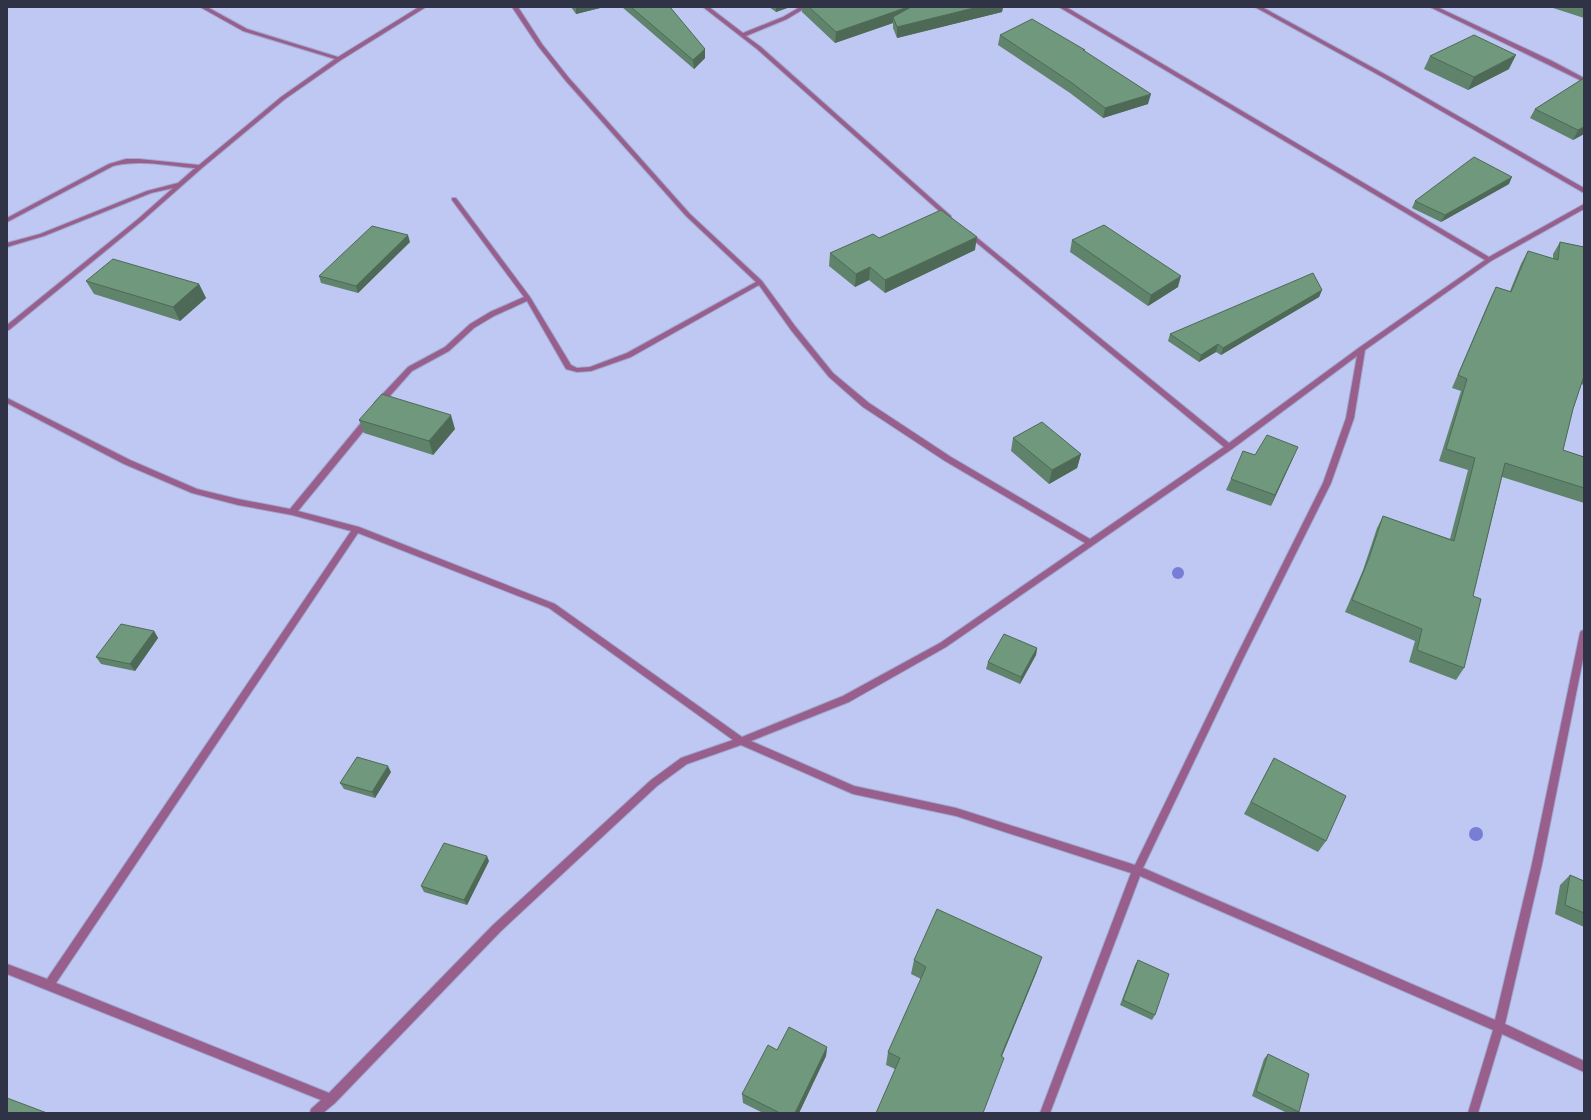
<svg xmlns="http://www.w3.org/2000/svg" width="1591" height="1120" viewBox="0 0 1591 1120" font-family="'PT Serif',serif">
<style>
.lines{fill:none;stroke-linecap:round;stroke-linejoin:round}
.minor-casing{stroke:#9fa7cd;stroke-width:2}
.minor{fill:#985e8c;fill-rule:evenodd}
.tree{fill:#787ed6}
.wall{fill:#5f836b}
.shaded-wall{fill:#4e6a57}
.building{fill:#6f987c;stroke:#4e6a57}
</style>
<rect width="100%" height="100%" fill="#bec8f3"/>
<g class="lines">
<defs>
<path id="minor" d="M200 7H207L247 29 338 57 419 7H426L341 60 285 99 202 168 142 221 9 330H7V325L138 219 173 188 151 193 44 236 7 247V243L40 234 147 191 178 183 195 168C168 166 140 159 113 166L9 221 7 222V218L109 164 126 159H139L199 165 281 97 335 59 243 31Z
M512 7H518L542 44 569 78 690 214 762 281 795 326 833 373 869 403 951 457 1090 539 1224 447 966 234V232H970L1229 443 1360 347 1485 260 1059 7H1066L1489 257 1584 204V209L1491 261 1365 350 1354 418 1331 483 1243 659 1143 868 1495 1020 1532 864 1580 633 1581 631 1584 630V654L1542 864 1505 1024 1584 1061V1072L1502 1034 1478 1113H1468L1493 1030 1140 876 1050 1113H1040L1131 873 956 816 853 794 741 745 687 764 657 786 501 931 335 1103 323 1113H310L311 1109 321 1100 7 974V964L47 979 351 531 292 515 238 505 192 493 124 464 7 403V398L130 460 197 489 238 499 290 509 365 418H371L372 420 371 422 298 511 359 527 555 604 742 737 843 696 940 643 1085 543 945 461 863 407 829 377 791 330 759 285 631 357 591 371 577 372 566 369 527 301 494 316 474 328 449 351 412 371 381 406H375L374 404 375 402 408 367 445 347 470 324 490 312 524 297 452 200V198H456L530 297 571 365 577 368 590 367 627 353 756 282 686 216 565 80 538 46ZM1357 356 1346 418 1323 483 1235 659 1135 865 956 808 854 786 751 741 849 702 946 647 1232 449ZM358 533 549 608 733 740 681 758 651 780 493 925 329 1093 56 983Z
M703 7H709L743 33 783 17 800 7H807L787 19 746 36 761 47 951 216V218H947L757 49Z
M1255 7H1262L1388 76 1584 188V193L1384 78Z
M1430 7H1437L1552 61 1584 78V82Z"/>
</defs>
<!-- minor casing -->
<use href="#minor" class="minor-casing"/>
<!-- minor -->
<use href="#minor" class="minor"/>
</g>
<!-- trees -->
<g class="tree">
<circle cx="1178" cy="573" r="6"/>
<circle cx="1476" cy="834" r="7"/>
</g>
<!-- wall -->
<path class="wall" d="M571 7H604L576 14Z
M622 7H670L705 58 694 69Z
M769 7H790L776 12Z
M802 7H1003L1002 12 897 38 893 28V23L835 43 802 12Z
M1550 7H1584V18Z
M1000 35 1084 51 1148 104 1103 118 1070 93 998 45Z
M1430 56 1509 69 1468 90 1424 69Z
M1584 78V134L1573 140 1530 118 1535 109Z
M1509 184 1441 222 1412 208 1415 201Z
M879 238 975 250 885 293 869 280 855 287 829 266 830 253Z
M1072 240 1178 287 1148 306 1070 252Z
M410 242 358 293 321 283 319 276Z
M1560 242 1584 247V385L1581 384 1573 409 1563 450 1584 457V503L1502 477 1473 596 1464 668 1456 680 1409 662 1415 641 1345 612 1363 570 1377 528 1383 516 1450 539 1468 470 1439 461 1461 391 1452 388 1490 299 1496 287 1510 291 1521 264 1528 251 1553 259V254Z
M86 281 199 284 206 298 180 321 94 294Z
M1322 290 1319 297 1221 355 1216 352 1199 362 1168 341 1170 334Z
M359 420 455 429 433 455 364 433Z
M1013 438 1081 454 1077 468 1049 484 1011 451Z
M1255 455 1293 458 1271 506 1226 490 1231 479Z
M154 631 158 638 135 671 101 664 96 657Z
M1037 648 1036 655 1020 684 986 669 988 662Z
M1274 758 1326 841 1318 852 1244 814Z
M391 772 375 798 344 789 340 783Z
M489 861 467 905 424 892 421 886Z
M1570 875 1584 881V927L1555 914 1560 885Z
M914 960 1037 971 1002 1056 895 1069 886 1065 888 1052 921 979 911 974Z
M1138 960 1155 1015 1152 1020 1120 1005 1135 965Z
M827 1047 826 1056 799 1113H763L743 1103 742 1094Z
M1268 1054 1299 1112 1298 1113H1287L1252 1096 1264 1059Z"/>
<!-- shaded-wall -->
<path class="shaded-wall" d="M576 7H604L576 14Z
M776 7H790L776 12Z
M908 7H917L893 17V23L835 43 836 32Z
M978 7H1003L1002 12 897 38V27Z
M705 49V58L694 69 693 60Z
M1516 55 1509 69 1468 90 1474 77Z
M1151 94 1148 104 1103 118 1105 108Z
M1584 127V134L1573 140 1578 130Z
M1512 177 1509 184 1441 222 1445 215Z
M408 235 410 242 358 293 356 286Z
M977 237 975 250 885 293V280Z
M870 267 869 280 855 287 856 274Z
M1181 276 1178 287 1148 306 1151 295Z
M199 284 206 298 180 321 173 307Z
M1322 290 1319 297 1221 355 1223 348Z
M1218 344 1216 352 1199 362 1201 355Z
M451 415 455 429 433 455 429 441Z
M1298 447 1293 458 1271 506 1275 495Z
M1081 454 1077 468 1049 484 1052 470Z
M154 631 158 638 135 671 130 664Z
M1037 648 1036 655 1020 684 1021 677Z
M388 766 391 772 375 798 372 792Z
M487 856 489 861 467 905 464 900Z
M1042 957 1037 971 997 1068 1001 1056Z
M827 1047 826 1056 799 1113H795Z"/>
<!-- building -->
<path class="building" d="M631 7H670L705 49 693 60Z
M809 7H908L836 32Z
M911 7H978L897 27 893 17Z
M1032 19 1085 50H1083L1151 94 1105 108 1072 83 1000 35Z
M1474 35 1516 55 1474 77 1430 56Z
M1584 78V127L1578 130 1535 109Z
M1474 157 1512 177 1445 215 1415 201Z
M941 210 977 237 885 280 870 267 856 274 830 253 873 234 879 238Z
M1104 225 1181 276 1151 295 1072 240Z
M372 226 408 235 356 286 319 276Z
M1560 242 1584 247V376L1573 409 1563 450 1584 457V488L1505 463 1473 596 1481 599 1464 668 1417 650 1422 629 1352 600 1369 558 1383 516 1454 541 1475 458 1446 449 1467 379 1458 375 1496 287 1511 292 1528 251 1558 260Z
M113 259 199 284 173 307 86 281Z
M1313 273 1322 290 1223 348 1218 344 1201 355 1170 334Z
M382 394 451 415 429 441 359 420Z
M1042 422 1081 454 1052 470 1013 438Z
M1267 435 1298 447 1275 495 1231 479 1243 451 1255 455Z
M121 624 154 631 130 664 96 657Z
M1004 634 1037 648 1021 677 988 662Z
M357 757 388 766 372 792 340 783Z
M1274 758 1346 796 1326 841 1251 802Z
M444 843 487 856 464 900 421 886Z
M1570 875 1584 881V913L1565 905Z
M937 909 1042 957 1001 1056 1004 1058 983 1113H876L900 1058 888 1052 926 967 914 960Z
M1138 960 1169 974 1155 1015 1123 1000Z
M789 1027 827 1047 795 1113H780L742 1094 768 1045 777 1050Z
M1268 1054 1309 1074 1299 1112 1256 1091Z
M7 1098 47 1113H7Z"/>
<!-- border -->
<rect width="1591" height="1120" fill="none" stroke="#303345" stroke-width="16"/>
</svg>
